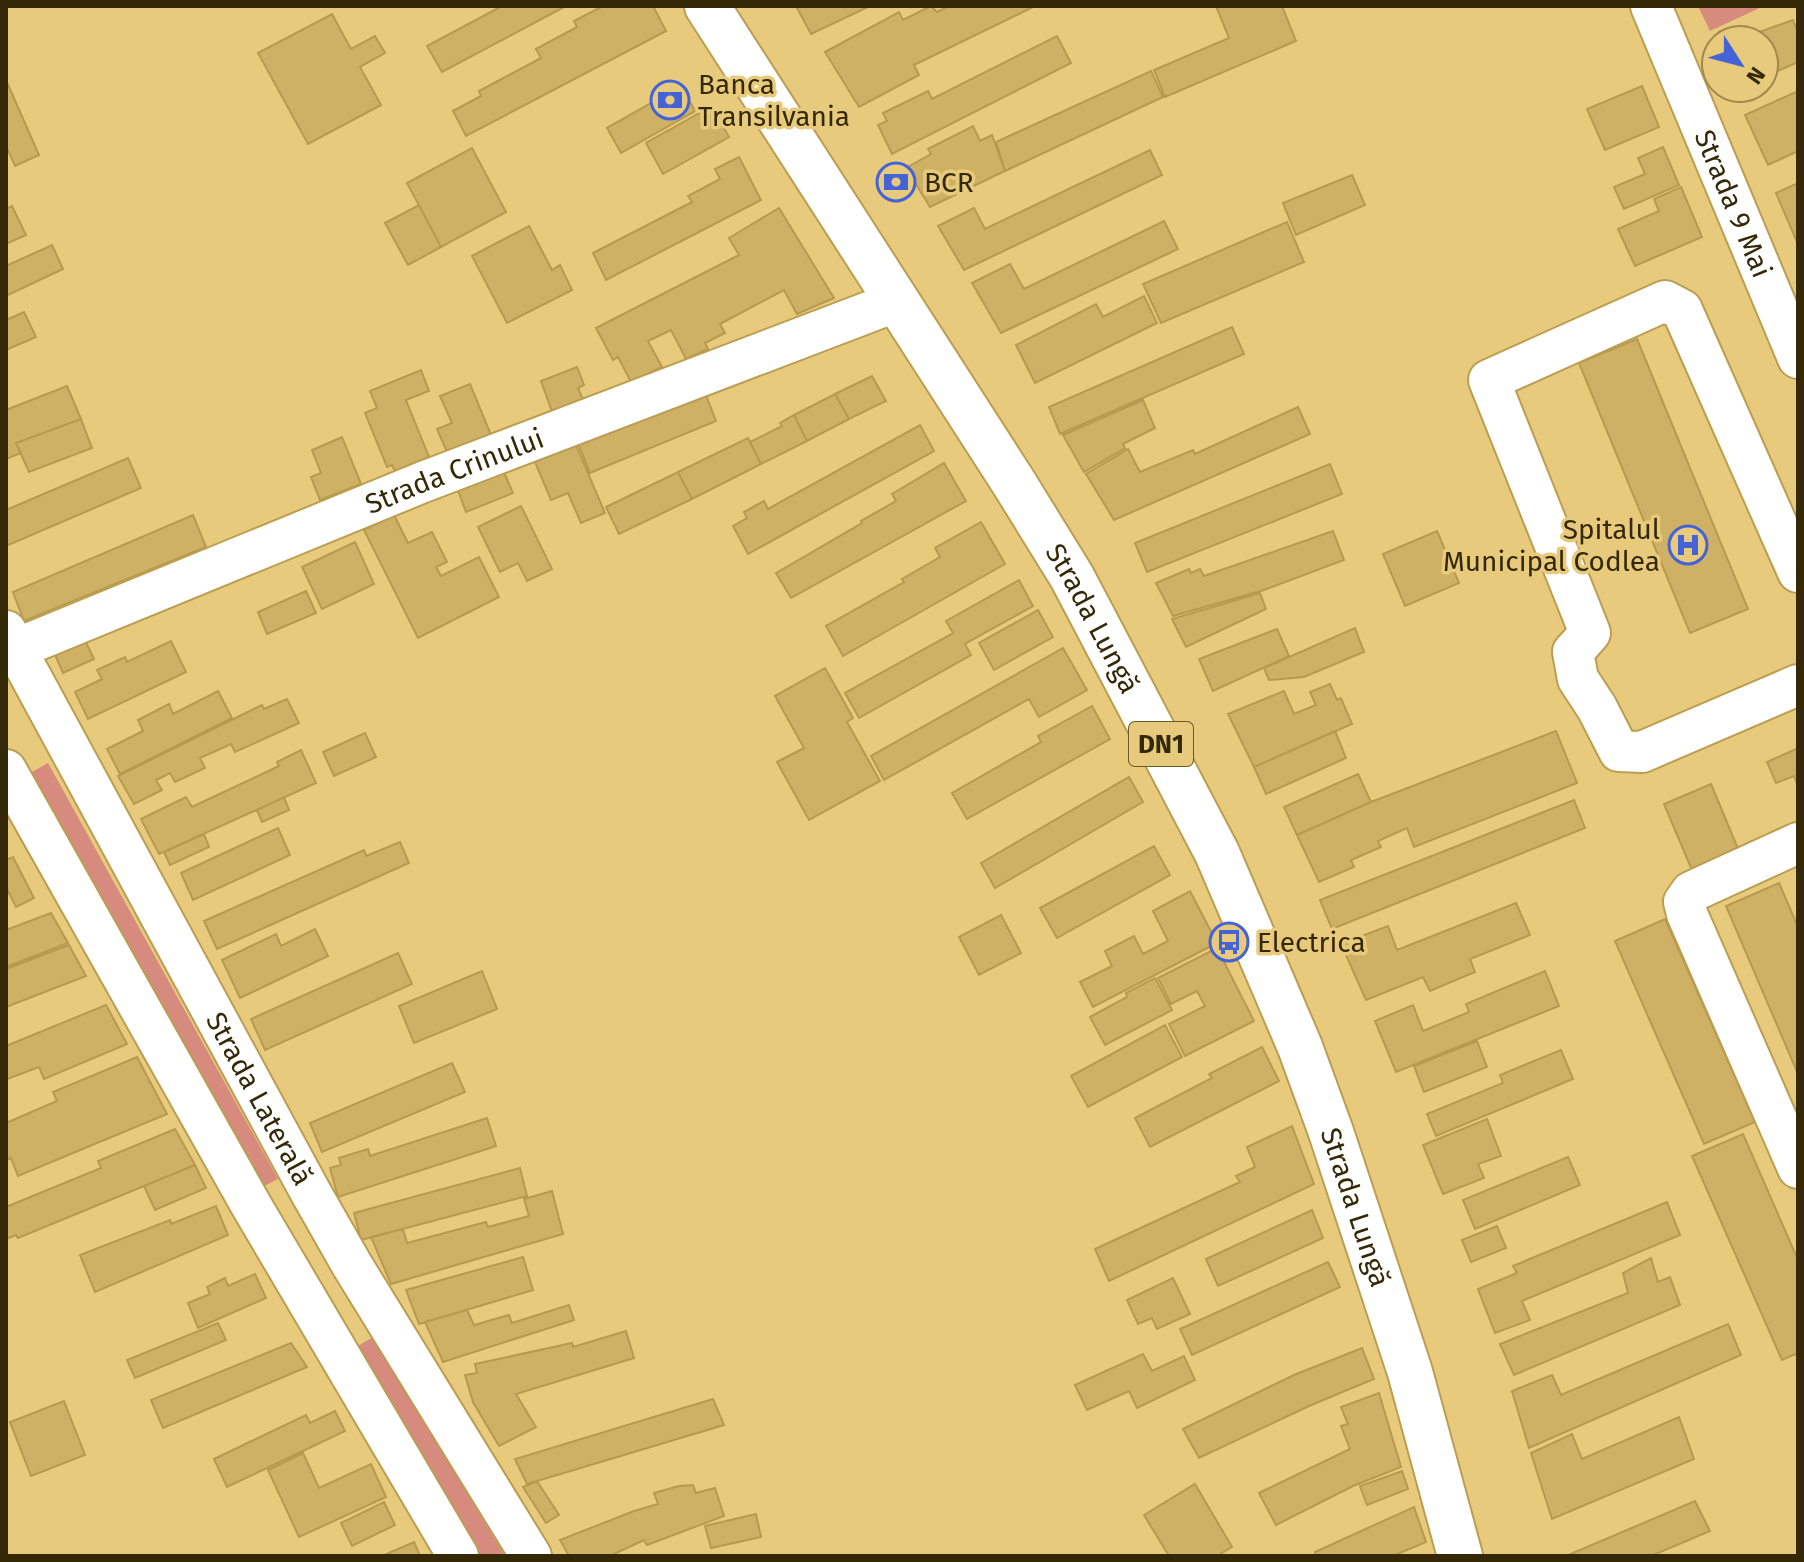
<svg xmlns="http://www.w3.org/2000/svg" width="1804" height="1562" viewBox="0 0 1804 1562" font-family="'Fira Sans',sans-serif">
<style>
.green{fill:#d78a7e}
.building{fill:#cfb165;stroke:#b79a4d;stroke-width:2}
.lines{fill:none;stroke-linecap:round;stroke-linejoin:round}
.minor-casing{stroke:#bb9e51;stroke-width:44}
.highway-casing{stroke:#bb9e51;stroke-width:48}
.minor{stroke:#fff;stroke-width:40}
.highway{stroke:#fff;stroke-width:44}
.labels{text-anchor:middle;stroke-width:7;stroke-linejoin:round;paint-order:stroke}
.shield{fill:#e8ca7d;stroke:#6a592a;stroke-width:2}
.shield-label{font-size:26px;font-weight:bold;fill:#342807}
.poi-label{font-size:28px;fill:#342807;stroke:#e8ca7d;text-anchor:start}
.street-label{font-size:28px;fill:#342807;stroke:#e8ca7d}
</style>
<rect width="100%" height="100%" fill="#e8ca7d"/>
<!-- green -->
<path class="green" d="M1698 6H1764L1710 31Z
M48 763 278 1179 260 1188 30 773Z
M373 1337 505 1556H478L353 1349Z"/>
<!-- building -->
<path class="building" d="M502 6H566L442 72 427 46Z
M603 6H653L666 31 466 136 453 111 481 96 479 91 541 58 536 49 577 27 574 21Z
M796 6H870L811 34Z
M931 6 937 12 949 6H1035L914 65 919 75 859 107 825 52 899 12 903 20Z
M1216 6H1282L1296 41 1165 97 1154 70 1229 38Z
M332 14 351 49 375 36 385 53 360 67 381 105 308 144 258 53Z
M1793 20 1798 33V62L1764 77V40H1737Z
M1057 36 1071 63 892 154 878 125 887 121 883 113 928 91 932 99Z
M1151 71 1163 97 1005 171 996 142Z
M6 80 39 155 15 166 8 150 6 151Z
M681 86 695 111 621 153 607 128Z
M1642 86 1659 127 1605 150 1587 109Z
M1798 91V151L1768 165 1745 115Z
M712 106 729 137 663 174 646 143Z
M973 126 980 141 992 135 1005 171 930 207 906 168 931 154 928 149Z
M1663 147 1679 185 1624 209 1614 187 1645 174 1638 158Z
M472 148 506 212 441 247 407 183Z
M1150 150 1162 175 964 270 938 226 974 208 985 229Z
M739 157 761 200 606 280 593 253 692 202 688 196 720 179 715 169Z
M1352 175 1365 205 1296 235 1283 203Z
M1798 183V242H1797L1776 193Z
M1681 187 1702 237 1635 266 1618 229 1659 211 1654 199Z
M419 205 441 247 408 265 385 223Z
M12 206 26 235 6 244V209Z
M779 208 834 298 797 314 784 290 720 324 725 333 705 343 708 349 686 359 671 330 648 341 662 367 631 382 618 357 613 360 596 328 739 255 729 238Z
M1164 221 1178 249 1001 333 972 283 1010 264 1024 289Z
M1287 222 1304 262 1161 323 1143 284Z
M529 226 552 270 560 265 572 290 507 323 472 256Z
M52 245 63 269 6 296V266Z
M1144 296 1157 323 1035 383 1016 345 1096 304 1103 317Z
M24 312 36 337 6 350V320Z
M1232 327 1244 354 1060 434 1049 407Z
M1637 339 1748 609 1690 633 1579 363Z
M577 367 584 385 578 388 584 402 553 414 541 381Z
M421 370 429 391 406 400 429 457 395 471 392 465 387 467 365 413 377 408 370 391Z
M872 376 886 401 849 419 835 394Z
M470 384 491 435 447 452 437 429 452 423 440 396Z
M67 386 81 419 16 443 21 453 6 459V410Z
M704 390 716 421 590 473 578 443Z
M835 394 849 419 807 441 794 415Z
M1143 400 1155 428 1123 444 1125 448 1084 472 1063 435Z
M1298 407 1310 434 1114 520 1086 474 1128 449 1140 472 1193 450 1195 454Z
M794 415 807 441 761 464 750 442 782 426 780 423Z
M81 419 92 448 29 472 16 443Z
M920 425 934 451 748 554 733 526 747 518 744 512 764 501 768 509Z
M342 437 361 484 320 500 311 477 321 473 312 450Z
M748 438 761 464 692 499 678 472Z
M576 445 605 513 581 523 568 493 551 500 535 462Z
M128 458 141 488 6 546V510Z
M944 463 966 501 791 598 776 573 862 523 861 521 896 501 892 494Z
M1330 464 1342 494 1147 572 1135 543Z
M503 470 513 493 466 512 457 488Z
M678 472 692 499 619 534 606 507Z
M521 506 552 569 527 581 518 563 500 572 478 527Z
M193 515 206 547 24 621 13 592Z
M394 515 408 543 432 532 447 562 436 567 441 576 479 557 499 597 418 638 364 530Z
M981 522 1005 564 843 656 826 626 904 582 902 579 940 557 935 548Z
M1333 531 1344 560 1264 590 1173 616 1156 583 1189 569 1191 573 1200 569 1204 576Z
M1437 531 1459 583 1405 606 1383 554Z
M355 542 374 584 322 609 302 567Z
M1019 580 1033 606 965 644 971 655 859 718 845 693 953 633 946 621Z
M306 591 316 613 267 634 258 612Z
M1260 593 1266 609 1186 647 1172 619Z
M1038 610 1053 637 994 670 979 643Z
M1355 628 1364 652 1304 677 1269 680 1264 668Z
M1277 629 1289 656 1213 691 1199 659Z
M83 636 94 659 63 673 53 650Z
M171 641 186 672 88 719 75 692 102 679 97 670 125 657 127 662Z
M1063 648 1087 690 1039 717 1029 699 884 780 871 756Z
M825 668 853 718 847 722 880 781 809 820 777 762 804 748 775 696Z
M1330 684 1337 700 1341 698 1352 724 1254 767 1228 714 1284 691 1294 714 1316 705 1310 692Z
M218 691 232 718 120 774 107 749 143 731 138 720 169 704 173 714Z
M287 699 299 723 235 752 231 744 200 758 205 768 175 782 170 773 156 780 162 790 134 804 118 776 262 705 264 709Z
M1092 706 1110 739 967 819 952 793 1041 742 1038 736Z
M1335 731 1346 758 1266 794 1254 767Z
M1556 731 1577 783 1414 847 1407 828 1378 841 1381 847 1351 860 1354 867 1319 882 1297 835 1371 802Z
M365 733 376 757 334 776 323 752Z
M1798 748V786L1794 776 1776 783 1767 762Z
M301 750 316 783 159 854 141 819 186 797 192 807 279 766 277 762Z
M1358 774 1371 802 1297 835 1284 807Z
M1129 777 1143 802 995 888 981 863Z
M1711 784 1741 856 1694 875 1664 804Z
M284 797 289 810 262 822 257 810Z
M1574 800 1585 828 1332 929 1320 900Z
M278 828 290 855 193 900 181 873Z
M204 834 209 847 170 865 164 852Z
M400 842 409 863 217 949 204 921 364 850 366 856Z
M1154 846 1170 875 1057 938 1040 908Z
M13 857 34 898 16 907 6 887V860Z
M1779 883 1798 927V1074L1726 906Z
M1190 891 1217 943 1093 1007 1080 982 1112 966 1105 951 1134 936 1143 954 1168 941 1153 911Z
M1516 903 1530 935 1470 959 1475 972 1430 991 1423 977 1366 1000 1341 944 1388 926 1397 950Z
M51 913 68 943 6 967V930Z
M1001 915 1021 953 979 975 959 937Z
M1665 919 1755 1122 1704 1144 1615 941Z
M315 929 328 956 240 998 222 960 276 934 281 946Z
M69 945 86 976 6 1007V969Z
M1217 948 1254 1021 1185 1056 1169 1024 1205 1006 1197 991 1171 1004 1158 978Z
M398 953 412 984 265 1050 251 1019Z
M482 971 497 1009 414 1043 399 1006Z
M1545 971 1559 1006 1396 1072 1375 1021 1413 1005 1423 1031 1469 1012 1466 1004Z
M1155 978 1172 1010 1105 1045 1090 1017 1127 997 1126 993Z
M106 1005 127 1044 44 1079 39 1067 7 1079 6 1046Z
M1165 1025 1182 1057 1088 1107 1071 1076Z
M1477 1041 1487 1067 1424 1092 1414 1066Z
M1262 1047 1279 1081 1150 1147 1135 1118 1212 1078 1209 1074Z
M1561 1050 1573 1079 1436 1136 1427 1114 1503 1083 1500 1075Z
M137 1057 167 1114 18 1176 11 1158 6 1160V1123L57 1101 53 1092Z
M452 1063 465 1092 322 1152 310 1123Z
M487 1118 496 1146 338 1197 330 1168 341 1165 339 1158 368 1149 370 1156Z
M1487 1119 1501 1156 1478 1164 1484 1178 1443 1194 1423 1145Z
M1292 1126 1314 1184 1109 1281 1095 1249 1240 1182 1236 1176 1255 1167 1247 1147Z
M175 1129 195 1165 18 1238 16 1235 6 1239V1207L101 1168 98 1161Z
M1743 1134 1798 1260V1353L1782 1360 1692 1156Z
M1568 1157 1580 1185 1475 1229 1463 1200Z
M195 1165 206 1188 155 1210 144 1186Z
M520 1168 527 1196 361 1240 354 1213Z
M552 1191 563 1234 391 1284 371 1237 403 1229 407 1243 486 1222 488 1227 529 1216 524 1199Z
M1667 1202 1680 1235 1522 1301 1530 1320 1495 1333 1478 1289 1517 1273 1513 1266Z
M216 1206 228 1235 95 1292 80 1255 170 1220 171 1224Z
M1312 1210 1323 1238 1218 1286 1206 1259Z
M1497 1226 1506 1248 1471 1262 1462 1240Z
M523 1257 533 1290 419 1324 406 1290Z
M1651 1258 1658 1282 1670 1277 1680 1305 1514 1375 1500 1344 1628 1293 1623 1273Z
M1328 1262 1340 1287 1192 1355 1180 1329Z
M255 1274 266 1298 198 1328 188 1303 210 1294 207 1287 225 1278 228 1286Z
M1173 1278 1190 1314 1157 1329 1152 1318 1138 1324 1127 1300Z
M569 1305 574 1320 443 1362 425 1322 467 1310 474 1325 509 1315 512 1323Z
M218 1323 226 1340 135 1378 127 1360Z
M1728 1324 1741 1355 1529 1448 1512 1391 1552 1375 1561 1395Z
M626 1331 634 1358 516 1394 536 1427 499 1446 473 1402 465 1375 477 1373 475 1364 572 1343 573 1347Z
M291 1343 307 1367 163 1428 151 1400Z
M1362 1348 1374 1379 1309 1406 1199 1458 1183 1429 1294 1375Z
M1143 1354 1152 1371 1184 1356 1195 1380 1137 1408 1129 1391 1087 1410 1075 1385Z
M1379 1393 1401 1467 1353 1486 1276 1525 1259 1493 1350 1449 1341 1426 1348 1424 1341 1407Z
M713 1399 724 1425 527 1484 515 1459Z
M64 1401 85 1455 31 1476 10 1422Z
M335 1411 345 1431 227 1487 214 1459 306 1415 310 1423Z
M1679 1417 1694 1459 1552 1519 1531 1453 1572 1434 1582 1459Z
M303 1453 319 1488 371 1464 386 1497 299 1537 268 1470Z
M1402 1471 1408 1489 1367 1505 1360 1486Z
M537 1481 559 1515 546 1523 523 1487Z
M1195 1484 1232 1547 1217 1556H1169L1144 1515Z
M693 1485 696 1493 715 1488 724 1516 647 1545 644 1540 610 1556H569L560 1540 634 1511 658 1504 654 1493 679 1486Z
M1695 1501 1710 1531 1651 1556H1566Z
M384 1502 395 1525 352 1546 341 1523Z
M1414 1507 1426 1542 1393 1556H1317L1315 1552Z
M756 1514 761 1537 711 1548 705 1526Z
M414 1542 420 1556H382Z"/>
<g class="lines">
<defs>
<g id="minor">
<path id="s1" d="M1651 6 1798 358"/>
<path d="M1798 572 1682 310 1665 301 1489 380 1590 633 1573 652 1578 679 1597 708 1619 751 1642 752 1798 685"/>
<path id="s2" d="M6 631 311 1193 352 1265 531 1556"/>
<path id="s3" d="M6 653 423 482 895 302"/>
<path d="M6 770 251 1205 458 1556"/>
<path d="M1798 843 1691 892 1684 902 1687 914 1798 1168"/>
</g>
<g id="highway">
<path id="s4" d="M707 6 1014 483 1072 577 1217 853 1300 1047 1331 1132 1410 1372 1460 1556"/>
</g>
</defs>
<!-- minor casing -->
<use href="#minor" class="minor-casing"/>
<!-- highway casing -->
<use href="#highway" class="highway-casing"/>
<!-- minor -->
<use href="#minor" class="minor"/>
<!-- highway -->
<use href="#highway" class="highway"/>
</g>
<!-- icons -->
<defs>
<symbol id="bank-ring" viewBox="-11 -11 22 22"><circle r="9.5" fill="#e8ca7d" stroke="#4463d6" stroke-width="1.5"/><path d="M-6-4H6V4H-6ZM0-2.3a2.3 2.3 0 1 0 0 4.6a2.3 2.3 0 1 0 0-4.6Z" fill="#4463d6"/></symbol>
<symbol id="hospital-ring" viewBox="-11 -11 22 22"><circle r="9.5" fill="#e8ca7d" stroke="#4463d6" stroke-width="1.5"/><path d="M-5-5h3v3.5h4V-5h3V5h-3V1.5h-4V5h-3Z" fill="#4463d6"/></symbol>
<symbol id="bus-ring" viewBox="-11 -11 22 22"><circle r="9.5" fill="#e8ca7d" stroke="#4463d6" stroke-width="1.5"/><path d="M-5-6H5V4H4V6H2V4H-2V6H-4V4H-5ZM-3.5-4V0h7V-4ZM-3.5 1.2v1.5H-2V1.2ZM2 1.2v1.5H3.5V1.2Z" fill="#4463d6"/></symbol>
</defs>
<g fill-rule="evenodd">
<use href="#bank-ring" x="648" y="78" width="44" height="44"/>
<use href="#bank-ring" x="874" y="160" width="44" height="44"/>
<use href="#hospital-ring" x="1666" y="523" width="44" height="44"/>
<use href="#bus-ring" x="1207" y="920" width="44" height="44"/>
</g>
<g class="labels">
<!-- shield labels -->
<rect class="shield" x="1129" y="722" width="64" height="44" rx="6"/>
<g class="shield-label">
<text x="1161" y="753">DN1</text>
</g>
<!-- poi labels -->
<g class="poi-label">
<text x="698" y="94">Banca<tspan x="698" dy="32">Transilvania</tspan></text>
<text x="924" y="192">BCR</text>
<text x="1660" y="539" text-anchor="end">Spitalul<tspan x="1660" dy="32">Municipal Codlea</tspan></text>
<text x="1257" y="952">Electrica</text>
</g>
<!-- street labels -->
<g class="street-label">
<text dy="10" stroke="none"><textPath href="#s1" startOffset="214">Strada 9 Mai</textPath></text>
<text dy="10" stroke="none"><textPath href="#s3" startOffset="484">Strada Crinului</textPath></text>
<text dy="10" stroke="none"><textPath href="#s4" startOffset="724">Strada Lungă</textPath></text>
<text dy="10" stroke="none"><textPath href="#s2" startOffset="532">Strada Laterală</textPath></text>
<text dy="10" stroke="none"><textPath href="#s4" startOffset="1370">Strada Lungă</textPath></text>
</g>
</g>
<!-- border -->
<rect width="1804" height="1562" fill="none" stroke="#342807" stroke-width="16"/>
<!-- north arrow -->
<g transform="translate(1740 64) rotate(126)"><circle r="38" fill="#e8ca7d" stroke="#a0894e" stroke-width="2"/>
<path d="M0-6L14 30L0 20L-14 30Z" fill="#4463d6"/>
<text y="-12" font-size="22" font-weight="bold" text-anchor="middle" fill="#342807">N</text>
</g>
</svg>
